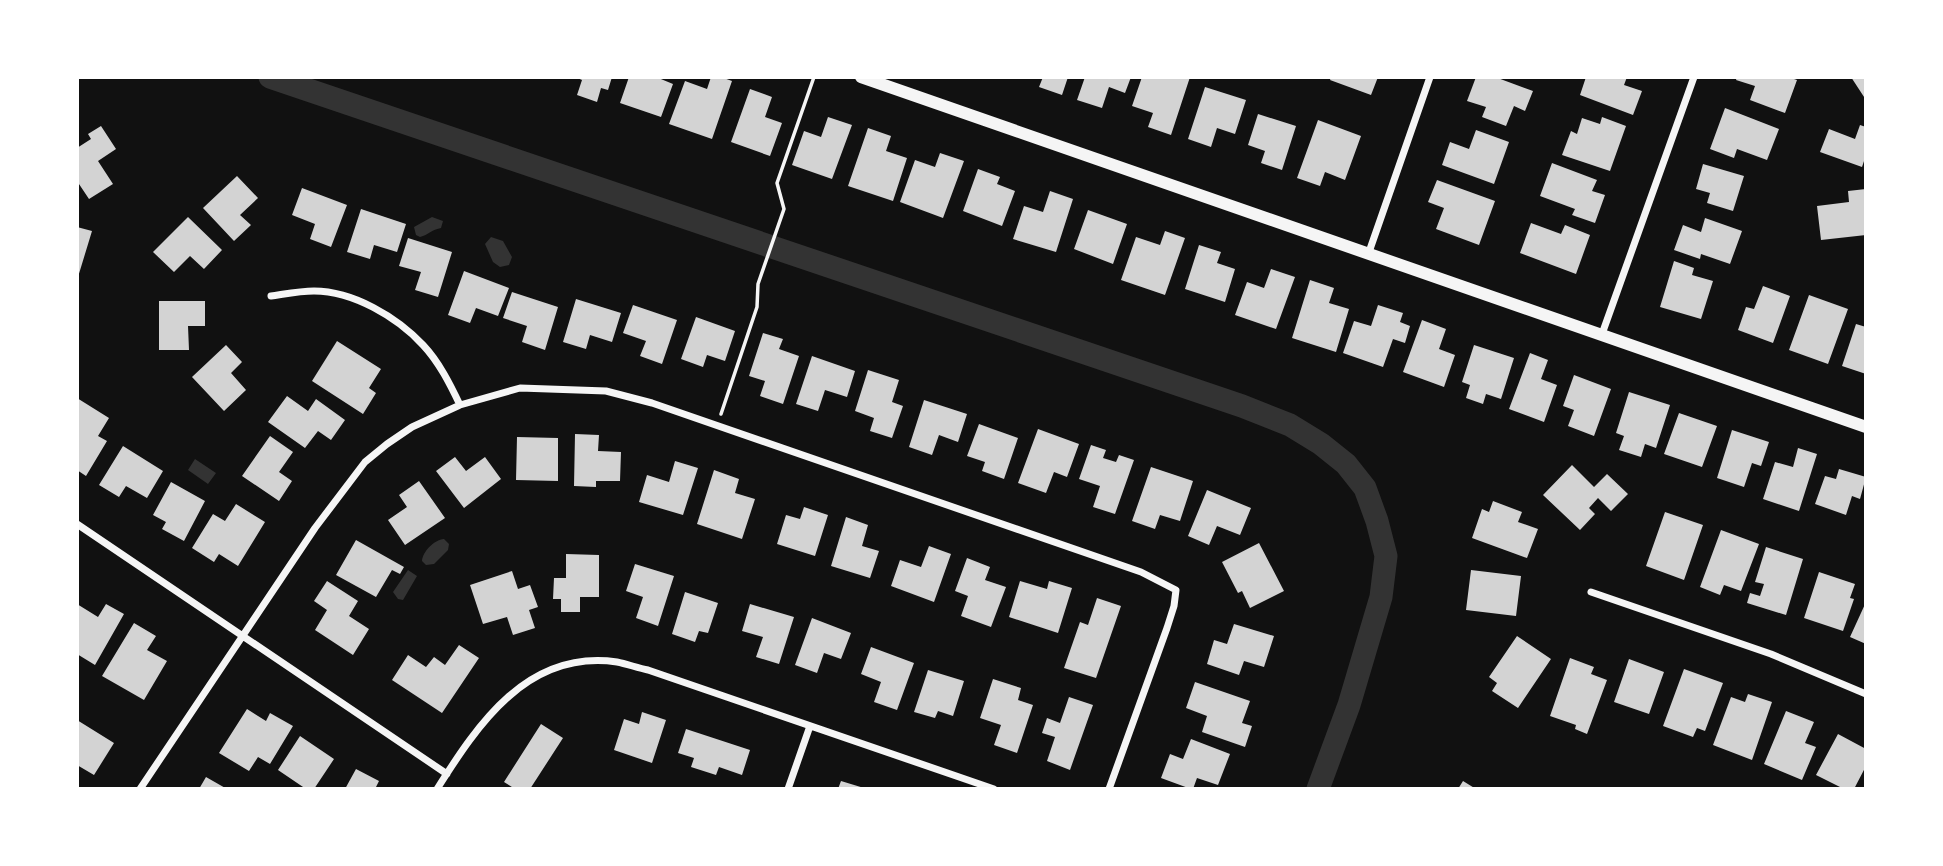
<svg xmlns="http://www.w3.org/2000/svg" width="1943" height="866" viewBox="0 0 1943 866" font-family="'PT Sans',sans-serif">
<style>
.water{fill:#333}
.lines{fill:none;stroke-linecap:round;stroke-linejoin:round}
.canal{stroke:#333;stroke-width:23}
.building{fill:#d3d3d3}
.path{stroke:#f5f5f5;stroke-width:3.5}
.minor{stroke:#f5f5f5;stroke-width:7}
.tertiary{stroke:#f5f5f5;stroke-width:12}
</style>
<rect width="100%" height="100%" fill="#111"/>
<!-- water -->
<path class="water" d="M432 217 443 221 441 228C430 230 429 235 420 237L416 235 414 227Z
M491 237 503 241 512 257 509 265 500 267 493 262 485 244Z
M195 459 216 473 208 484 188 470Z
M444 539 449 544 448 550 434 564 426 565 422 561C423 551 434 540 444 539Z
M408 570 417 576 403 600 398 599 393 592Z"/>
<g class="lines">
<!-- canal -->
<path class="canal" d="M270 77 1242 406 1290 425 1321 444 1346 464 1365 488 1377 521 1386 556 1381 597 1349 705 1318 789"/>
</g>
<!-- building -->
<path class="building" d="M575 77H612L608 90 601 88 597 102 577 95 582 80Z
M629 77H656L673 84 661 117 620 103Z
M711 77H721L732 81 712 139 669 124 685 81 707 89Z
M1043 77H1068L1062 95 1039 87Z
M1085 77H1131L1125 93 1109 87 1102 108 1077 100Z
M1142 77H1190L1171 135 1148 127 1153 113 1132 106Z
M1331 77H1378L1371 95 1330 80Z
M1476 77H1495L1533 91 1525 111 1514 106 1506 126 1482 117 1486 107 1467 101Z
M1586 77H1627L1624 85 1642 91 1633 115 1580 95Z
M1737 77H1788L1797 80 1785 113 1750 100 1755 86 1736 80Z
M1851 77H1866V100Z
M1205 87 1246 100 1235 134 1217 128 1211 147 1188 139Z
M750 89 772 97 765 117 782 123 770 156 731 142Z
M1725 108 1779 129 1767 160 1737 149 1734 158 1710 149Z
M1258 114 1296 126 1282 170 1261 163 1265 151 1248 145Z
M828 117 852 125 832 179 792 165 804 131 821 137Z
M1602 117 1626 126 1610 171 1562 155 1571 131 1577 134 1582 118 1600 124Z
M1318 120 1361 136 1345 180 1325 172 1320 186 1297 178Z
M1860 125 1866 127V155L1862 167 1820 152 1829 129 1855 139Z
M101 126 116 149 98 161 113 184 89 199 77 181V148L91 139 88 134Z
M868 128 891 136 886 151 907 158 893 201 848 186Z
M1476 130 1509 142 1494 184 1442 165 1450 142 1469 149Z
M940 153 964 161 943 218 900 202 915 160 935 167Z
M1552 163 1597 180 1592 191 1605 195 1595 223 1572 215 1575 209 1540 196Z
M1703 164 1744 176 1733 211 1707 203 1710 193 1696 189Z
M978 169 1000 177 997 184 1015 191 1002 226 963 211Z
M237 176 258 198 240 215 251 225 234 241 203 208Z
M1437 180 1495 201 1479 245 1436 229 1444 208 1428 202Z
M302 188 347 205 331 247 310 239 315 224 292 215Z
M1866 189V235L1821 240 1817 206 1849 202 1848 191Z
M1050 191 1073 199 1056 252 1013 239 1024 206 1043 212Z
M361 209 406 224 397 252 374 245 370 259 347 252Z
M1088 210 1127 224 1113 264 1074 249Z
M188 217 222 250 204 269 190 256 174 272 153 252Z
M1705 218 1742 231 1730 264 1701 254 1700 259 1674 250 1683 225 1701 232Z
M1531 223 1561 234 1565 225 1590 235 1576 274 1520 253Z
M77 227 92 231 78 277H77Z
M1165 231 1185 238 1165 295 1121 280 1136 237 1160 245Z
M408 238 452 252 438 297 415 290 421 272 399 266Z
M1199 245 1221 252 1217 263 1235 269 1225 302 1185 289Z
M1674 261 1694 268 1692 275 1713 281 1701 319 1660 307Z
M1271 269 1295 277 1276 329 1235 315 1247 282 1264 288Z
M464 271 509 288 498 316 476 308 470 323 448 315Z
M1310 280 1334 288 1329 303 1349 309 1336 352 1292 338Z
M1763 286 1790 296 1773 343 1738 330 1746 307 1754 309Z
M512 292 558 307 545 350 522 342 527 326 503 318Z
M1809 295 1848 309 1828 364 1789 350Z
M576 299 621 313 612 342 590 335 586 349 563 342Z
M159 301H205V326H188L189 350H159Z
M633 305 677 320 662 364 640 356 646 341 623 333Z
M1378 305 1403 313 1400 322 1410 326 1405 343 1393 339 1383 367 1343 353 1354 321 1371 326Z
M696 317 735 331 725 361 707 355 703 367 681 359Z
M1422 320 1446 329 1439 349 1455 355 1444 387 1403 372Z
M1856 324 1866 327V374L1842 366Z
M763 333 783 339 779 349 799 356 783 404 760 396 765 381 749 376Z
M337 341 381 369 369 388 376 393 363 414 312 381Z
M226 345 242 362 231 373 246 390 224 411 192 377Z
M1474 345 1514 358 1501 399 1486 394 1483 404 1466 398 1470 385 1462 382Z
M1530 353 1548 360 1541 379 1557 385 1544 422 1509 409Z
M812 356 855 371 847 397 825 390 818 411 796 404Z
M868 370 899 380 892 402 903 406 892 438 870 431 874 418 855 411Z
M1574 375 1611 389 1594 436 1568 426 1574 410 1563 406Z
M1629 392 1670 405 1656 448 1645 444 1641 457 1619 450 1624 436 1616 433Z
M287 396 308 411 316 399 345 420 331 440 318 431 305 448 268 422Z
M77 398 109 418 98 436 107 441 86 476 77 470Z
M924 400 967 414 958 442 939 435 932 455 909 447Z
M1679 413 1717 426 1702 467 1664 454Z
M979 424 1018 438 1004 479 982 471 985 462 967 456Z
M1038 429 1079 444 1067 477 1054 472 1046 493 1018 483Z
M1732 430 1769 442 1761 466 1752 463 1744 487 1717 478Z
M575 434 599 435 598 451 621 452 620 481H596V487L574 486Z
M270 436 293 452 279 472 292 481 279 501 242 476Z
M517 437 558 438V481L516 480Z
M1091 445 1106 450 1103 458 1116 462 1119 455 1134 460 1115 514 1093 507 1100 486 1079 479Z
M123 446 163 471 147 498 126 486 119 497 99 485Z
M1798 448 1817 454 1799 511 1763 499 1775 462 1793 467Z
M455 457 466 471 485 457 501 479 464 508 436 471Z
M675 461 698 468 683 515 639 502 647 475 669 482Z
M1572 465 1594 487 1607 474 1628 494 1611 511 1598 498 1589 508 1595 514 1580 530 1543 495Z
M1151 467 1193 481 1180 521 1160 515 1155 529 1132 521Z
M1839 469 1866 477 1860 499 1852 496 1846 515 1815 504 1825 476 1836 479Z
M714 470 739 479 735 493 755 499 742 539 697 524Z
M419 481 445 518 405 545 388 520 407 507 399 495Z
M171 482 205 501 184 541 162 529 166 522 153 515Z
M1207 490 1251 508 1240 535 1217 526 1209 545 1188 536Z
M1493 501 1522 512 1518 522 1538 529 1527 558 1472 538 1482 509 1489 512Z
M236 504 265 522 238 566 219 554 214 562 192 548 213 514 225 521Z
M804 507 828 515 815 556 777 544 786 515 800 519Z
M1665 512 1703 525 1684 580 1646 566Z
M846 517 868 525 862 546 879 551 870 578 831 566Z
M1721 530 1759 544 1741 591 1724 585 1720 595 1700 587Z
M356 540 404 567 400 574 392 570 376 597 336 575Z
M1259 543 1284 591 1250 608 1242 591 1238 593 1222 562Z
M929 546 951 554 934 602 891 586 900 560 921 567Z
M1766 547 1803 559 1786 615 1747 603 1750 593 1760 596 1764 584 1755 582Z
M566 554 599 555V597H580V612H561V599H553L554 578H566Z
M967 558 990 567 985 580 1006 587 991 627 961 616 968 596 955 591Z
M635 564 674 576 658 626 636 618 643 597 626 591Z
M1471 570 1521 576 1516 616 1466 610Z
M512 571 518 589 530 585 538 607 529 610 535 628 513 635 507 617 483 624 470 585Z
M1819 572 1855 584 1850 598 1854 599 1843 631 1804 618Z
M327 581 358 601 349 616 369 629 353 655 315 630 327 610 314 601Z
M1020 581 1047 589 1049 581 1072 588 1058 633 1009 617Z
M685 592 718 603 708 633 699 631 695 642 672 634Z
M1097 598 1121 606 1096 678 1064 668 1080 622 1088 625Z
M1866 602V644L1850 637Z
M77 604 98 617 106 604 124 614 95 665 77 654Z
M750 604 794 617 779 664 756 657 763 637 742 631Z
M812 618 851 633 841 659 824 653 817 673 795 665Z
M134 623 156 636 147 650 167 661 144 700 102 676Z
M1234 624 1274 636 1264 667 1244 661 1239 675 1207 664 1214 640 1227 644Z
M1517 636 1551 659 1518 708 1492 691 1497 683 1489 677Z
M459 645 479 658 442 713 392 680 408 655 426 667 434 657 445 665Z
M871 647 914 663 897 710 874 702 881 682 861 674Z
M1570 658 1594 667 1591 674 1607 680 1587 734 1575 729 1576 725 1550 716Z
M1629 659 1664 672 1649 714 1614 702Z
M1684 669 1723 683 1705 731 1697 728 1693 737 1663 726Z
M928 670 964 681 953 716 938 711 935 718 914 712Z
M993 679 1021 688 1018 700 1033 705 1017 753 994 745 1001 725 980 718Z
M1195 682 1250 701 1242 723 1252 726 1245 747 1202 732 1207 716 1186 708Z
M1748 694 1772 702 1752 760 1713 745 1731 697 1745 702Z
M1069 697 1093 705 1070 770 1047 761 1055 737 1042 733 1047 718 1060 723Z
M247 709 266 721 270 713 293 726 270 764 258 757 249 771 219 753Z
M1786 711 1814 722 1805 743 1816 747 1802 780 1764 764Z
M642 712 666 720 652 763 614 750 624 719 639 724Z
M77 720 114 743 94 775 77 765Z
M541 724 563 738 530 789H515L504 782Z
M686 729 750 750 742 775 719 767 716 775 691 767 694 758 678 753Z
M1838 734 1866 749V766L1854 789H1844L1816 775Z
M300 736 334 759 314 789H306L278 770Z
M1191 739 1230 754 1218 785 1197 778 1193 789H1191L1161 778 1170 754 1183 759Z
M356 769 379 781 375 789H345Z
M206 777 227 789H199Z
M841 781 864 788V789H838Z
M1463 781 1476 789H1458Z"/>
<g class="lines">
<!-- path -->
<path class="path" d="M721 414 757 307 758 284 784 209 777 183 814 77"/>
<!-- minor -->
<path class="minor" d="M1369 252 1430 77
M271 296C285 294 300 291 314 291 353 291 397 317 423 345 439 362 450 384 460 405
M1602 334 1694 77
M77 524 447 774
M1591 592 1771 654 1866 694
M140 789 315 528 365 462 387 444 412 427 460 405 520 388 606 391 652 403 1141 572 1176 590 1174 606 1167 628 1109 789
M437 789C478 724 528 649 617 662 627 664 638 668 648 670L994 789
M788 789 810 726"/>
<!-- tertiary -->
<path class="tertiary" d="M861 77 1866 427"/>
</g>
<!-- border -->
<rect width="1943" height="866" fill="none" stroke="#ffffff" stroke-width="158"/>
</svg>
